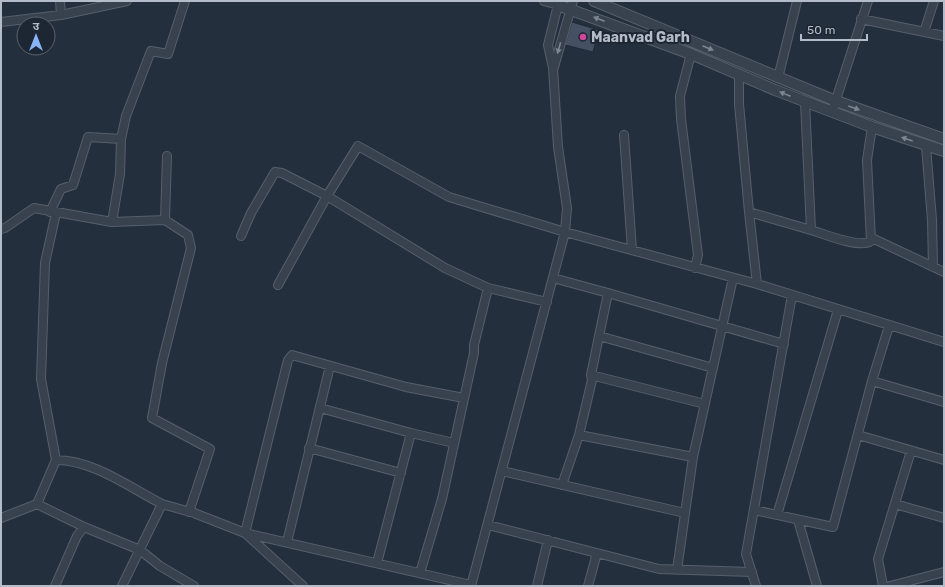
<svg xmlns="http://www.w3.org/2000/svg" width="945" height="587" viewBox="0 0 945 587" font-family="Rubik,'Noto Sans Devanagari',sans-serif">
<style>
.building{fill:#455162;stroke:#1f2835}
.lines{fill:none;stroke-linecap:round;stroke-linejoin:round}
.minor-casing{stroke:#565f6c;stroke-width:10}
.tertiary-casing{stroke:#565f6c;stroke-width:12}
.minor{stroke:#38414e;stroke-width:8}
.tertiary{stroke:#38414e;stroke-width:10}
.oneway{fill:#7c8592}
.hotel-dot{fill:#d1479c;stroke:#1d2633;stroke-width:1.5}
.labels{text-anchor:middle;stroke-width:4;stroke-linejoin:round;paint-order:stroke}
.poi-label{font-size:14px;font-weight:bold;fill:#b4bcc9;stroke:#1d2633;text-anchor:start}
</style>
<rect width="100%" height="100%" fill="#242f3e"/>
<!-- building -->
<path class="building" d="M572 22 599 30 593 52 565 45Z"/>
<g class="lines">
<defs>
<path id="minor" d="M60 1 61 15
M544 1 558 5
M861 19 944 36
M1 22 61 15 127 1
M924 32 934 1
M691 54 680 96 681 119 698 255 695 268
M554 67 573 1
M739 75V104L749 212
M778 78 797 1
M832 112 868 1
M624 135 632 250
M926 146 932 220 933 267
M50 212 61 189 73 185 88 137 121 139
M165 220 167 156
M112 222 120 174 121 139 126 116 151 51 168 54 185 1
M1 229 5 228 34 208 112 222 165 220 188 235 191 248 162 363 152 418 210 449 189 512
M811 230C824 234 860 249 871 241L867 160 872 127
M241 236 251 213 275 172 282 173 327 196 445 268 488 288 547 302
M872 238 944 272
M553 278 608 293
M757 284 749 212 811 230 805 102
M278 285 327 196 358 146 449 197 565 232 757 284 944 342
M889 326 872 381 944 402
M713 368 599 336 608 293 784 344
M591 375 705 404
M320 408 411 433 454 443
M579 435 693 457
M858 435 944 460
M309 448 401 473
M56 460C93 460 129 487 162 504
M502 471 685 513
M562 485 579 435 592 380 591 375 599 336
M37 504 84 527 140 550 160 566 194 586
M895 504 944 518
M754 510 833 527 872 381
M777 515 838 310
M1 518 37 504 56 460 41 379 45 263 56 213
M798 520 817 586
M488 525 659 569 752 572
M287 542 330 366
M377 563 411 433
M677 570 693 457 733 278
M420 573 442 499 474 353V345L488 288
M55 586 77 536 84 527
M122 586 162 504 194 513 245 533 471 585
M303 586 245 533 288 360 292 355 406 387 464 398
M471 586 565 232 567 208 558 147 553 68 548 45 559 1
M537 586 548 540
M588 586 597 553
M756 586 746 554 792 295
M883 586 878 559 911 451
M890 586 944 572"/>
<path id="tertiary" d="M594 1 836 101 944 139
M558 5 691 54 775 90 872 127 944 151"/>
</defs>
<!-- minor casing -->
<use href="#minor" class="minor-casing"/>
<!-- tertiary casing -->
<use href="#tertiary" class="tertiary-casing"/>
<!-- minor -->
<use href="#minor" class="minor"/>
<!-- tertiary -->
<use href="#tertiary" class="tertiary"/>
</g>
<!-- one-way arrows -->
<defs><path id="oneway-solid" d="M-6-.8H1V-3.2L6.5 0L1 3.2V.8H-6Z"/></defs>
<g class="oneway">
<use href="#oneway-solid" transform="translate(599 19) rotate(-159)"/>
<use href="#oneway-solid" transform="translate(559 48) rotate(106)"/>
<use href="#oneway-solid" transform="translate(708 48) rotate(23)"/>
<use href="#oneway-solid" transform="translate(785 94) rotate(-158)"/>
<use href="#oneway-solid" transform="translate(854 108) rotate(20)"/>
<use href="#oneway-solid" transform="translate(907 139) rotate(-161)"/>
</g>
<!-- markers -->
<circle class="hotel-dot" cx="583" cy="37" r="4"/>
<g class="labels">
<!-- poi labels -->
<g class="poi-label">
<text x="591" y="42">Maanvad Garh</text>
</g>
</g>
<!-- border -->
<rect width="945" height="587" fill="none" stroke="#b4bcc9" stroke-width="4"/>
<!-- north arrow -->
<g transform="translate(36 36)"><circle r="19" fill="#1d2633" stroke="#59626f"/>
<path d="M0-3L7 15L0 10L-7 15Z" fill="#8ab4f8"/>
<text y="-6" font-size="11" font-weight="bold" text-anchor="middle" fill="#b4bcc9">उ</text>
</g>
<!-- scale -->
<path d="M801 34v6h66v-6" fill="none" stroke="#b4bcc9" stroke-width="2"/>
<text x="807" y="34" font-size="12" fill="#b4bcc9" stroke="#1d2633" stroke-width="3" paint-order="stroke">50 m</text>
</svg>
